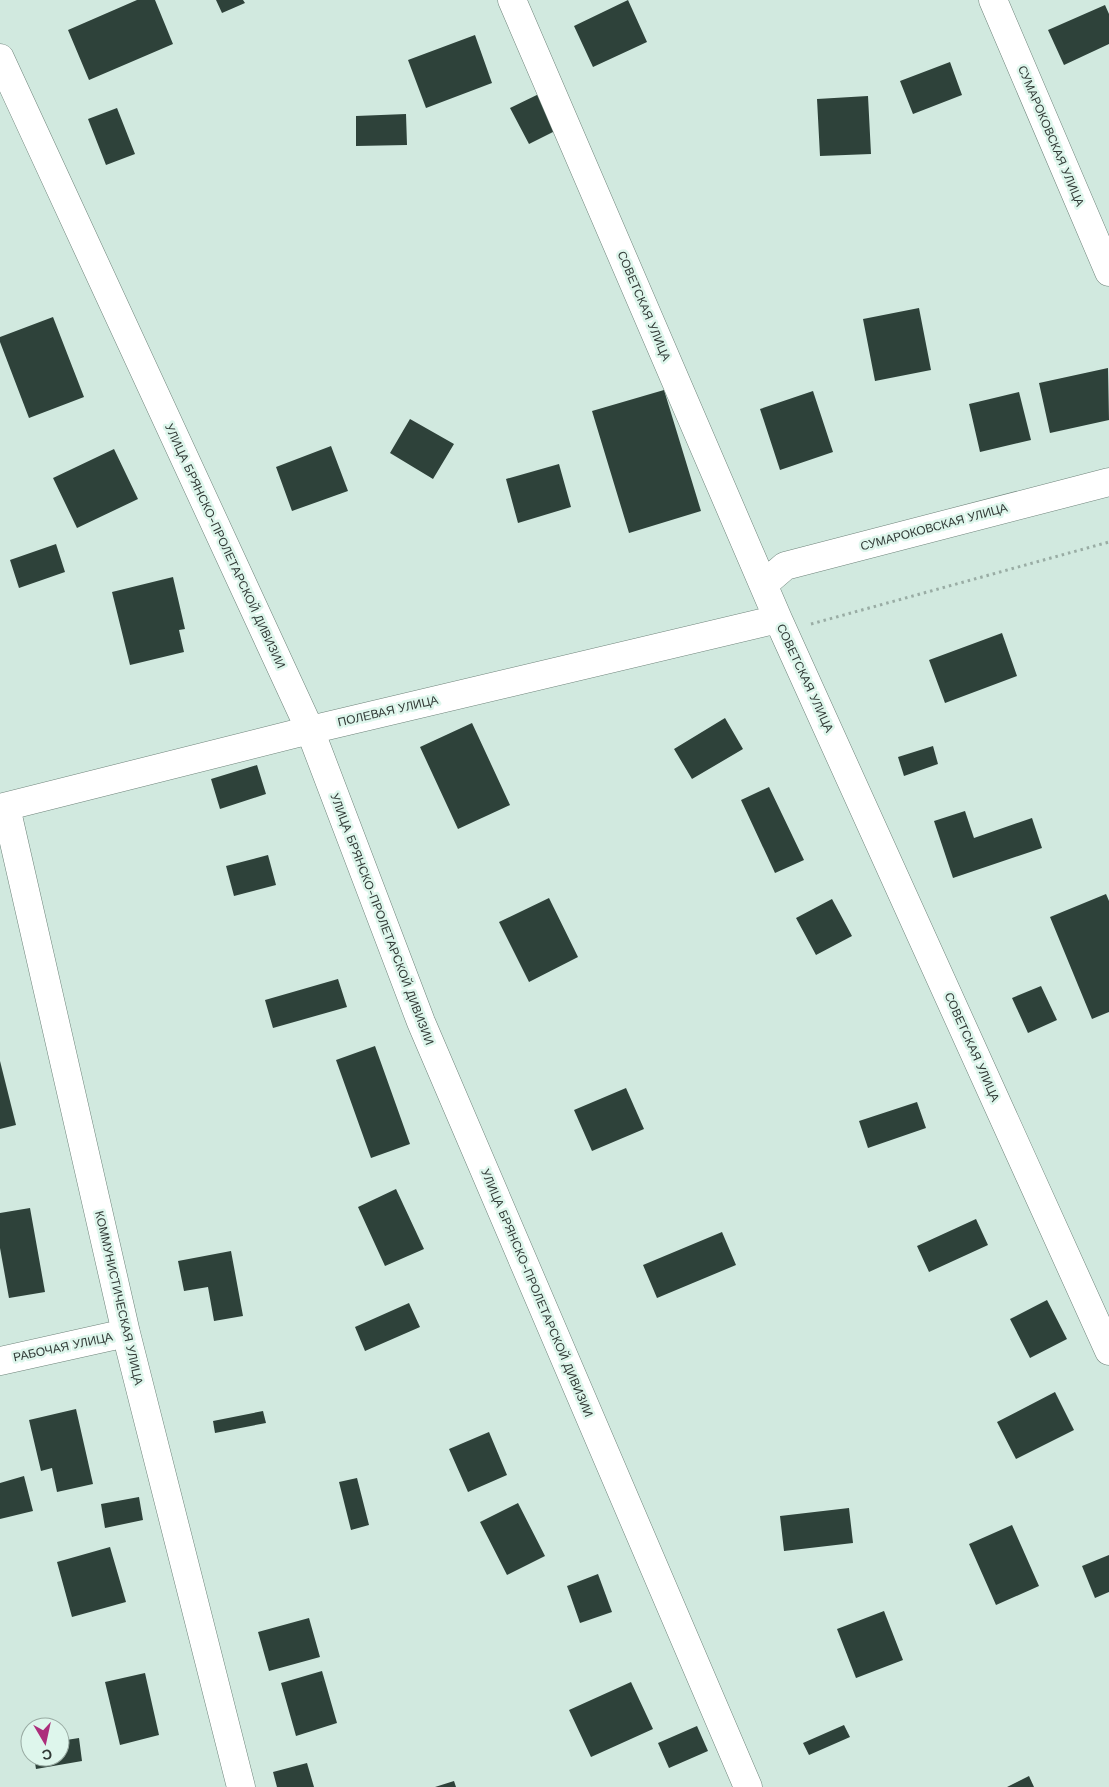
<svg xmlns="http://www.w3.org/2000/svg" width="1109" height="1787" viewBox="0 0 1109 1787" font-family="'Work Sans',sans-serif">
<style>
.building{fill:#2e423a}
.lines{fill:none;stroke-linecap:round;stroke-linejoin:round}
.minor-casing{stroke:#6e837a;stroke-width:29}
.path{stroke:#99aca4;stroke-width:3;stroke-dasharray:2.5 4;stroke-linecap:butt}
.minor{stroke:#fff;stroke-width:28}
.labels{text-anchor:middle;stroke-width:5;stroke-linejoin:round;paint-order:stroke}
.street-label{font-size:12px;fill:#313a36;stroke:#def6ec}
</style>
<rect width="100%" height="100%" fill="#d1e9df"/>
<!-- building -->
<path class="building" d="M137 0H155L173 44 89 80 68 30Z
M216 0H243L245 3 222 13Z
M628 0 647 42 593 67 574 26Z
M1105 5 1109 14V44L1064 65 1048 30Z
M475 35 492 83 426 108 408 60Z
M950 62 962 95 913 114 900 81Z
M543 92 561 128 529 144 510 108Z
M868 96 871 154 820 156 817 99Z
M117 108 135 154 106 165 88 119Z
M406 114 407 145 356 146V116Z
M919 308 931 370 875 381 863 319Z
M53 317 84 397 29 418 0 342V337Z
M1108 368 1109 420 1050 433 1039 383Z
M664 390 701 511 629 533 592 411Z
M813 391 833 452 780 470 760 409Z
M1019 392 1031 440 980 452 969 404Z
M410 419 454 444 433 479 390 453Z
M331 446 348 491 292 511 276 467Z
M114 449 138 499 77 528 53 478Z
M559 464 571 507 518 523 506 479Z
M56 544 65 572 19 588 10 560Z
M173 577 185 629 179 630 184 652 130 665 112 592Z
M1002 633 1017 676 945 703 929 660Z
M725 718 743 749 692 779 674 749Z
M472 723 510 805 458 829 420 747Z
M933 746 938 764 904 776 898 757Z
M257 765 266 794 220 809 211 779Z
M769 787 804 860 775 873 741 800Z
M965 811 974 838 1032 818 1042 848 953 878 934 821Z
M268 855 276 885 234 896 226 866Z
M1106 894 1109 901V1012L1092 1019 1050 917Z
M549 898 578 957 529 982 499 922Z
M832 899 852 936 816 955 796 918Z
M338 979 347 1007 273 1028 265 1000Z
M1041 986 1057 1020 1028 1033 1012 998Z
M375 1046 410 1144 371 1158 336 1060Z
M0 1061 16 1125 0 1129Z
M626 1088 644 1129 592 1151 574 1110Z
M917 1102 926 1128 868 1148 859 1121Z
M396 1189 424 1249 385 1266 358 1207Z
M30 1208 45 1292 9 1298 0 1248V1213Z
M976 1219 988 1245 929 1272 917 1246Z
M722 1232 736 1265 657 1298 643 1265Z
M231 1251 243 1316 214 1321 208 1287 184 1291 178 1261Z
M1047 1300 1067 1339 1030 1358 1010 1319Z
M409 1303 420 1327 365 1351 355 1327Z
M1055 1392 1074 1430 1016 1459 997 1422Z
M76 1409 93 1484 57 1492 52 1468 41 1471 29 1420Z
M263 1411 266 1423 215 1433 213 1421Z
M489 1432 507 1475 468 1492 449 1449Z
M24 1476 33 1511 0 1519V1483Z
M357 1478 369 1525 351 1530 339 1482Z
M139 1497 143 1520 105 1528 101 1504Z
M518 1503 545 1556 507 1575 480 1522Z
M849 1508 853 1543 784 1551 780 1516Z
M1012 1525 1039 1586 996 1605 969 1544Z
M110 1547 126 1602 72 1617 57 1562Z
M1109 1555V1592L1095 1598 1082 1566Z
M598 1574 612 1612 580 1623 567 1586Z
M884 1611 903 1660 856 1678 837 1629Z
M309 1618 320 1657 269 1671 258 1632Z
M322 1671 337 1723 296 1736 281 1683Z
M145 1673 159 1735 120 1745 105 1682Z
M631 1682 653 1729 591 1757 569 1710Z
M844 1725 850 1737 809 1755 803 1743Z
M697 1726 708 1751 669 1768 658 1743Z
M79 1738 82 1761 36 1769 34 1757H60V1741Z
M307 1763 314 1787H277L273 1772Z
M1029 1776 1034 1787H1007Z
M454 1781 456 1787H435Z"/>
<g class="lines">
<defs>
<path id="minor" d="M512 0 778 619 1109 1351
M993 0 1109 272
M0 58 310 730 421 1022 748 1787
M764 584 785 566 1109 482
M6 807 126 1333 241 1787
M0 808 310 730 778 619
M0 1361 126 1333"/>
</defs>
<!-- minor casing -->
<use href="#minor" class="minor-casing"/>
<!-- path -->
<path class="path" d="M811 624 1109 542"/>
<!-- minor -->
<use href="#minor" class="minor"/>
</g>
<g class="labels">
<!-- street labels -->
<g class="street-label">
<text transform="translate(1051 136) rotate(67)" y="4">СУМАРОКОВСКАЯ УЛИЦА</text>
<text transform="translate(644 306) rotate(67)" y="4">СОВЕТСКАЯ УЛИЦА</text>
<text transform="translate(934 527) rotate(-15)" y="4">СУМАРОКОВСКАЯ УЛИЦА</text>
<text transform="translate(225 546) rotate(65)" y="4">УЛИЦА БРЯНСКО-ПРОЛЕТАРСКОЙ ДИВИЗИИ</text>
<text transform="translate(805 678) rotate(65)" y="4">СОВЕТСКАЯ УЛИЦА</text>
<text transform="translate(388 711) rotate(-13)" y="4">ПОЛЕВАЯ УЛИЦА</text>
<text transform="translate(382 919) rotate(69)" y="4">УЛИЦА БРЯНСКО-ПРОЛЕТАРСКОЙ ДИВИЗИИ</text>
<text transform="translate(972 1047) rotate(66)" y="4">СОВЕТСКАЯ УЛИЦА</text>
<text transform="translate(537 1293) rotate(67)" y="4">УЛИЦА БРЯНСКО-ПРОЛЕТАРСКОЙ ДИВИЗИИ</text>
<text transform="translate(119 1298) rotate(77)" y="4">КОММУНИСТИЧЕСКАЯ УЛИЦА</text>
<text transform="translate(63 1347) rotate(-12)" y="4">РАБОЧАЯ УЛИЦА</text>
</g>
</g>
<!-- north arrow -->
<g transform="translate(45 1742) rotate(171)"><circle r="24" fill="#def6ec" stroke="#99aba3"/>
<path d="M0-4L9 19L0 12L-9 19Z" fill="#ac2d7b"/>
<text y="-8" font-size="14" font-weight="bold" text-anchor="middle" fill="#313a36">С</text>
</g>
</svg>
